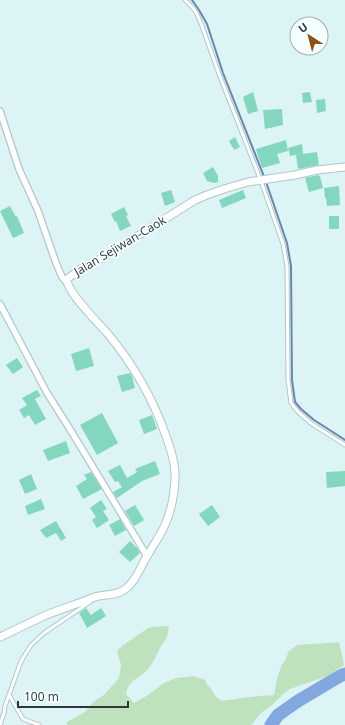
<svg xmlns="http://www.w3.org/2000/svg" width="345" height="725" viewBox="0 0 345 725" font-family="'Open Sans',sans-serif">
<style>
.green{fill:#bfe2be}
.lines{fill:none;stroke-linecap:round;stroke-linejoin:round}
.stream{stroke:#6a86ad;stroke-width:2}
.river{stroke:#83a7df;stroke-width:13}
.building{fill:#82d7be}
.service-casing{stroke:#b0c7c9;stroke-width:5}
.minor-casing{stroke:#b0c7c9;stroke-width:8}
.tertiary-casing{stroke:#b0c7c9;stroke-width:9}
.service{stroke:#fff;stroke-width:3}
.minor{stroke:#fff;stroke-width:5.5}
.tertiary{stroke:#fff;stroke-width:7}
.labels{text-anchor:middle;stroke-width:3.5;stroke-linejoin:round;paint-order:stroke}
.street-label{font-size:12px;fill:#2f3839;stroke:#f5feff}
</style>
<rect width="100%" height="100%" fill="#dcf4f6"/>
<!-- green -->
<path class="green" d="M169 626C168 630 168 635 166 639 165 641 162 644 161 646 157 654 154 662 148 669 139 679 129 679 126 694L134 703 148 695 164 683 176 678 194 676 205 680 207 685 210 687 216 697 222 701 249 697 274 695 277 679 282 664 285 661 289 651 297 645 339 642 344 664 343 666 327 676 290 689 284 693 272 705 261 713 251 725H67V722L85 712 93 702 104 695 119 678 121 665 117 651 122 646 148 628 152 627Z"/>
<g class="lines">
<!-- stream -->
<path class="stream" d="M192 0 199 10 207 24 223 73 265 179 287 243 291 266 292 380 295 402 301 409 314 420 345 440"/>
<!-- river -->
<path class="river" d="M271 725 278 715 298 701 340 676 345 674"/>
</g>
<!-- building -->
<path class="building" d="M253 92 258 111 248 114 243 97Z
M310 92 312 102 303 103 302 93Z
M325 99 326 111 317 113 316 100Z
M282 109 283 125 265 129 263 110Z
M235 137 240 147 234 150 229 141Z
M286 140 288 151 277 154 280 163 262 168 256 149Z
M302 144 303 154 317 152 319 165 298 169 296 155 290 156 288 148Z
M213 167 218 176V182L214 183 207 181 203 173Z
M318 175 320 176 323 188 309 192 305 178Z
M339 186 340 205 327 206 326 198H325L324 188Z
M171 190 175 202 165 206 161 193Z
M243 190 246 198 222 208 219 200Z
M10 206 16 217 17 216 24 233 13 238 0 211Z
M124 207 128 215 126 216 131 226 120 231 116 221 115 222 111 214Z
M329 216H339V229H329Z
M89 348 94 366 76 371 71 354Z
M17 358 23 367 13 374 6 365Z
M130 373 132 376 135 388 122 392 117 376Z
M37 390 41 396 35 399 46 419 35 425 29 415 24 418 19 410 27 405 22 398Z
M102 413 118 443 97 455 80 425Z
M152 415 157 429 144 434 139 420Z
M66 441 70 453 48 461 43 450Z
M155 461 160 474 142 481 117 498 113 492 122 487 118 481 115 482 108 471 120 465 127 478 137 472 135 469Z
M345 471V486L327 488 326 472Z
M91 472 102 489 83 499 76 486 87 479 84 475Z
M31 474 37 489 25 494 19 480Z
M41 499 45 509 28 515 25 506Z
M101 500 107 509 103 511 109 520 97 528 92 520 96 517 90 508Z
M135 505 144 520 134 526 125 511Z
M212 505 220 517 208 526 199 514Z
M120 519 126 530 115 536 109 525Z
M56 521 66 538 61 541 56 533 46 538 40 530Z
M130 541 138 549 140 553 130 562 119 552Z
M86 608 91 615 101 608 106 616 87 628 79 613Z"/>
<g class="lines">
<defs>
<path id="service" d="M185 0 191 6 196 12 202 26 219 74 261 181 283 244 287 266 288 380 291 403 298 412 312 424 345 445
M9 695 23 719 39 725
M0 725 4 713 5 706 20 664 23 658 31 645 44 633 90 602"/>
<path id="minor" d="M0 111 19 169 38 211 56 263 62 277 67 283
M0 304 47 393 68 426 147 556"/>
<path id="tertiary" d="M0 637C15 630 29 623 44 616 60 609 78 604 95 597 104 594 115 596 124 590 136 582 141 565 149 553 154 544 160 536 164 527 171 513 174 496 175 480 176 465 171 450 166 436 153 399 133 364 108 334 99 323 66 292 67 279L81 269 97 261 149 229 195 200 207 195 224 189 248 182 295 175 317 170 345 167"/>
</defs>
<!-- service casing -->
<use href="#service" class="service-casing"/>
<!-- minor casing -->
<use href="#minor" class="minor-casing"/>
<!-- tertiary casing -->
<use href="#tertiary" class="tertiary-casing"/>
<!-- service -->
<use href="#service" class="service"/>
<!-- minor -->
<use href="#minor" class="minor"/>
<!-- tertiary -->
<use href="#tertiary" class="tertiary"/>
</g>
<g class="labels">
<!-- street labels -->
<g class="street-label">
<text transform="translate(120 246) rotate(-31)" y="4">Jalan Sejiwan-Caok</text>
</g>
</g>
<!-- north arrow -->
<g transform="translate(309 36) rotate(324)"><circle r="19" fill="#f5feff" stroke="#a6afb0"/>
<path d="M0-3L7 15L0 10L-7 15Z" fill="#8e5015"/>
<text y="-6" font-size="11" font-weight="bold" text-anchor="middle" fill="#2f3839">U</text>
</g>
<!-- scale -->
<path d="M18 701v6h110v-6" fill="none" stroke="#2f3839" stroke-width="2"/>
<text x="24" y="701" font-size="12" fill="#2f3839" stroke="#f5feff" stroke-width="3" paint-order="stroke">100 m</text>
</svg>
